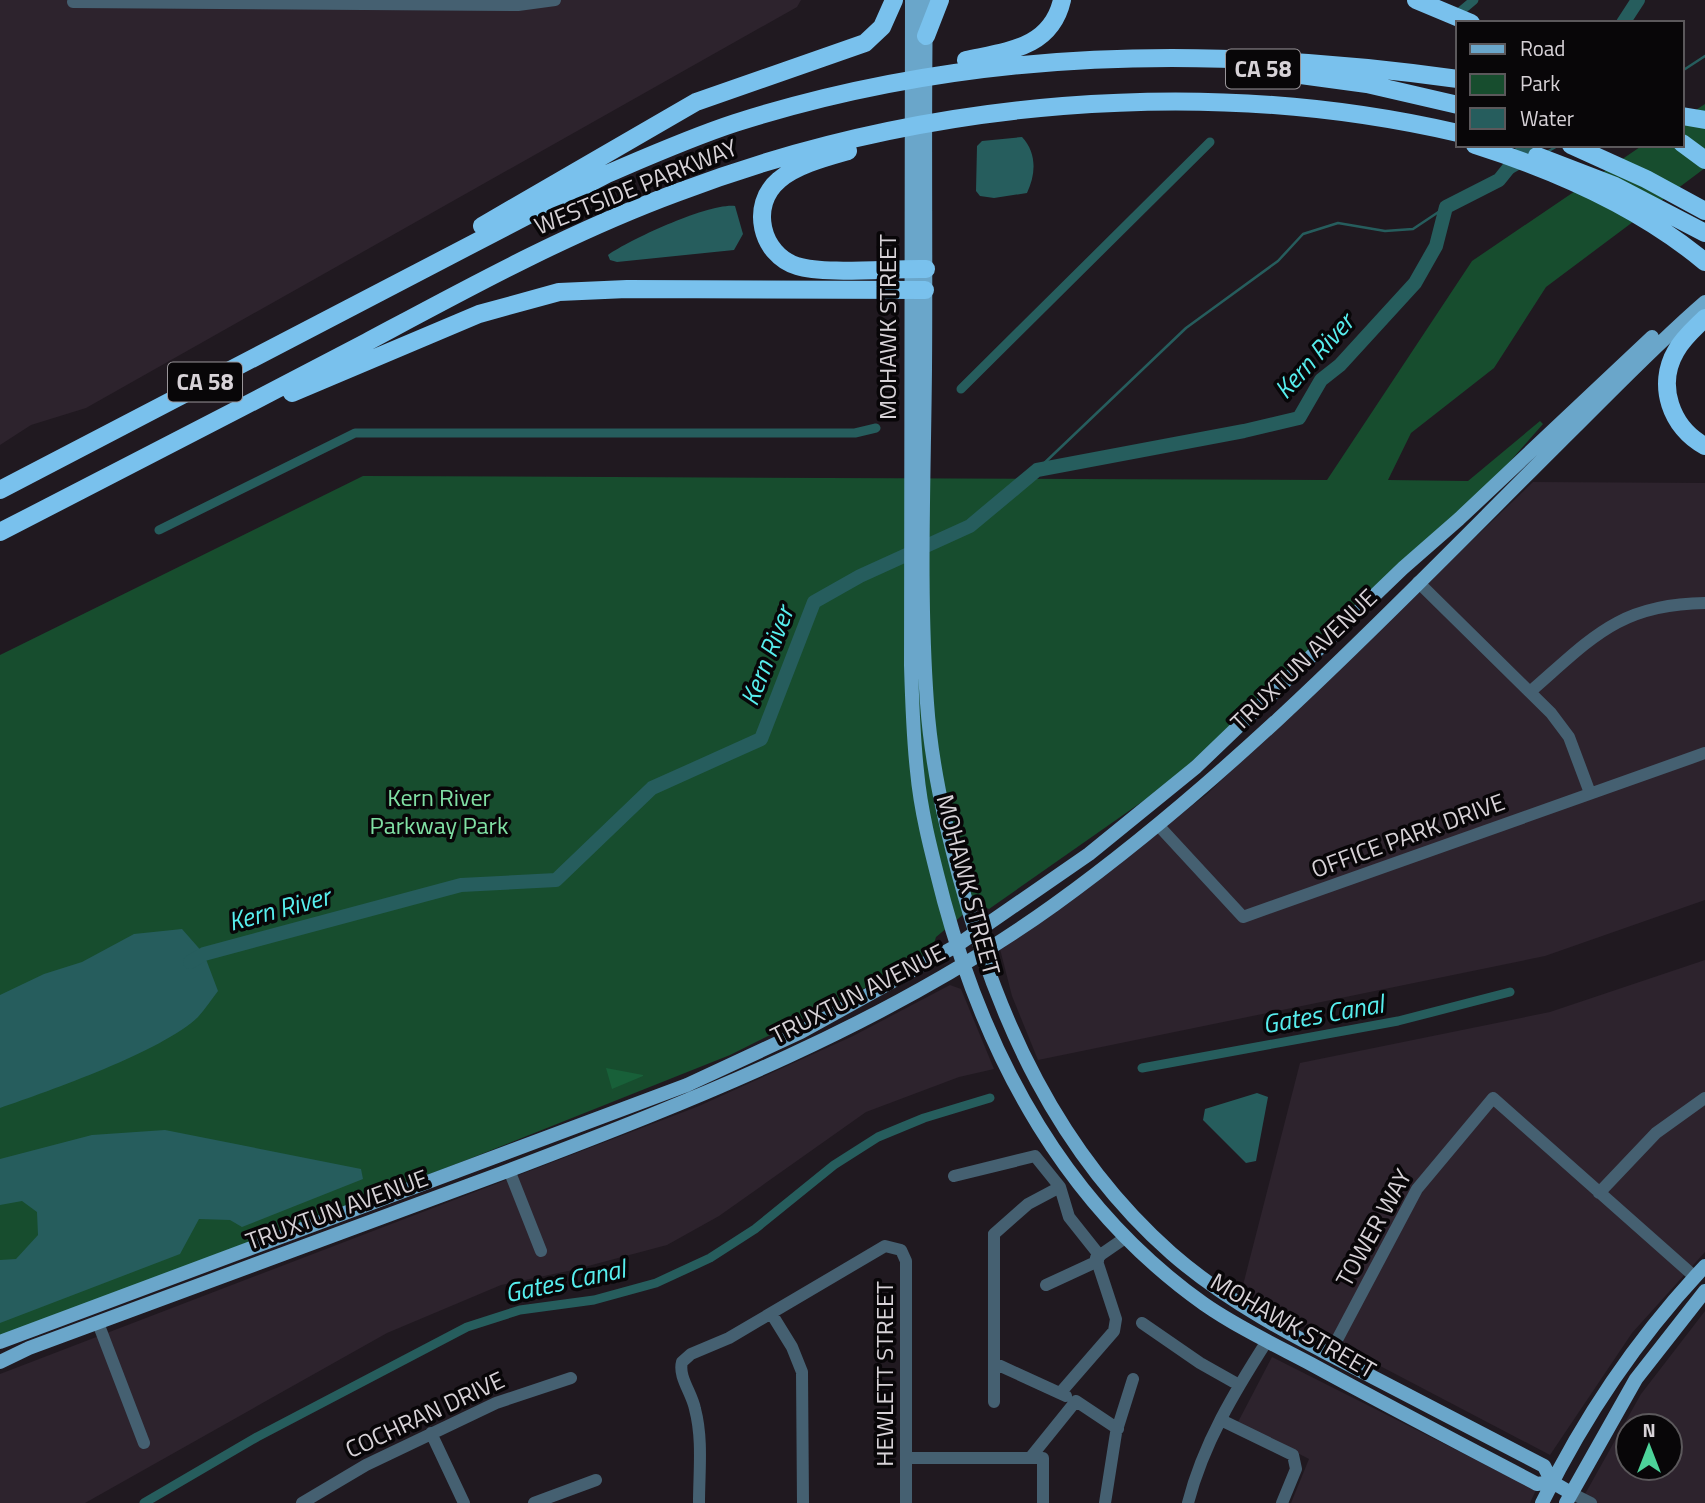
<svg xmlns="http://www.w3.org/2000/svg" width="1705" height="1503" viewBox="0 0 1705 1503" font-family="'Titillium Web',sans-serif">
<style>
.built{fill:#2d232d;fill-rule:evenodd}
.green{fill:#174d2e}
.forest{fill:#186039}
.water{fill:#265d5d}
.lines{fill:none;stroke-linecap:round;stroke-linejoin:round}
.stream{stroke:#265d5d;stroke-width:2.5}
.canal{stroke:#265d5d;stroke-width:9}
.river{stroke:#265d5d;stroke-width:14}
.minor{stroke:#456071;stroke-width:12}
.major{stroke:#6aa6ca;stroke-width:14}
.highway{stroke:#79c1ed;stroke-width:18}
.labels{text-anchor:middle;stroke-width:7;stroke-linejoin:round;paint-order:stroke}
.shield{fill:#080608;stroke:#999599;stroke-width:2}
.shield-label{font-size:23px;font-weight:bold;fill:#d7d2d7}
.street-label{font-size:24px;fill:#d7d2d7;stroke:#080608}
.park-label{font-size:24px;fill:#80e0a4;stroke:#080608}
.water-label{font-size:26px;font-style:italic;fill:#57eeee;stroke:#080608}
</style>
<rect width="100%" height="100%" fill="#201920"/>
<!-- built -->
<path class="built" d="M0 0H801L797 7 86 408 31 425 0 445Z
M1533 482 1705 483V900L1545 956 1038 1060 1012 996 1000 949 1206 795Z
M1705 960V1252L1632 1333 1550 1455 1241 1293 1300 1063 1550 1012Z
M950 985 961 989 994 1069 959 1077 866 1112 719 1216 667 1245 573 1270 501 1285 387 1333 85 1503H0V1374L699 1106 853 1036Z
M1705 1311V1503H1580L1641 1394ZM1628 1426H1670V1468H1628Z
M1272 1357 1536 1490 1530 1503H1291L1309 1459 1238 1422Z"/>
<!-- green -->
<path class="green" d="M1705 104V168L1546 287 1494 368 1411 433 1388 480 1468 481 1540 421 1543 424 1491 483 1188 765 1146 799 989 909 976 904 936 937 932 950 897 972 730 1055 464 1161 0 1336V655L363 476 1327 480 1472 261 1643 145H1682V119Z"/>
<!-- forest -->
<path class="forest" d="M606 1068 643 1075V1076L612 1089Z"/>
<!-- water -->
<path class="water" d="M1022 137C1037 153 1036 174 1027 193L994 198 980 196 976 191 977 146 982 141Z
M735 206 743 234 734 250 617 262 610 260 608 255C631 239 709 203 735 206Z
M182 929 204 954 218 991C212 999 205 1009 198 1017 163 1051 49 1091 0 1108V995L44 974 82 962 134 934Z
M1257 1093 1268 1097 1256 1161 1246 1163 1203 1120 1205 1109Z
M165 1130 361 1169 363 1179 242 1227 230 1220 199 1219 180 1254 0 1323V1260L16 1259 38 1235 37 1212 22 1201 0 1205V1159L92 1135Z"/>
<g class="lines">
<!-- stream -->
<path class="stream" d="M1682 71 1705 56
M1547 152 1559 145
M1499 180 1520 168
M1037 470 1186 328 1278 261 1303 234 1338 223 1385 231 1413 229 1446 207"/>
<!-- canal -->
<path class="canal" d="M1461 11 1474 0
M961 389 1210 142
M159 530 355 433H855L876 428
M1142 1068 1398 1021 1510 992
M144 1503 257 1437 467 1327 520 1310 594 1300 656 1283 710 1258 755 1229 834 1165 878 1137 924 1118 990 1098"/>
<!-- river -->
<path class="river" d="M1623 23 1638 0
M190 962 204 954 461 885 556 880 652 788 761 739 814 602 860 576 970 526 1037 470 1244 431 1299 418 1321 380 1340 365 1415 283 1436 246 1446 207 1499 180 1527 145"/>
<!-- minor -->
<path class="minor" d="M73 2 518 5 555 0
M1418 582 1551 713 1569 737 1590 793
M1531 691C1592 638 1619 604 1705 603
M1158 825 1243 917 1705 753
M509 1170 541 1251
M954 1176 1035 1156 1060 1187 1069 1217 1100 1256
M1599 1193 1656 1133 1705 1098
M1046 1285 1098 1261
M771 1313 792 1347 802 1372 803 1503
M98 1323 144 1443
M1142 1323 1200 1363 1239 1385
M1329 1355 1417 1189 1493 1098 1695 1277
M994 1363 1066 1396
M1061 1392 1114 1331 1116 1319 1096 1258 1125 1238
M994 1402V1234L1028 1204 1060 1187
M1221 1420 1293 1455 1296 1469 1282 1503
M431 1433 464 1503
M906 1458H1043V1503
M1030 1458 1076 1401 1118 1429
M1571 1493 1591 1503
M302 1503 366 1465 496 1403 571 1378
M534 1503 596 1480
M699 1503C699 1472 703 1439 695 1409 692 1393 678 1377 682 1362L691 1354 729 1338 885 1246 901 1250 906 1261V1503
M1105 1503 1116 1433 1133 1379
M1188 1503C1203 1444 1235 1391 1267 1341"/>
<!-- major -->
<path class="major" d="M912 0 911 665C912 700 913 735 917 771 921 815 933 858 944 901 987 1060 1067 1207 1204 1304 1237 1327 1275 1345 1311 1364 1386 1405 1461 1444 1537 1484L1552 1482
M926 0C924 123 926 246 925 369 924 480 919 593 927 703 931 762 944 819 959 876 997 1019 1058 1153 1171 1253 1228 1303 1297 1338 1365 1373 1425 1404 1484 1435 1544 1466L1552 1482 1571 1493
M0 1342 687 1085 801 1032 956 946 1089 854 1196 767 1403 568 1459 519 1652 337
M0 1362 29 1348C187 1290 345 1232 502 1173 694 1100 887 1025 1054 905 1240 771 1398 603 1560 442 1608 395 1654 346 1705 302
M1542 1503C1584 1417 1639 1336 1705 1266
M1566 1503 1636 1379 1705 1291"/>
<!-- highway -->
<path class="highway" d="M1416 0 1471 23
M926 36 940 0
M966 60C1008 51 1051 48 1062 0
M1263 70 1367 84 1458 105
M1682 116 1705 120
M1682 143 1705 160
M1475 145C1557 171 1639 207 1705 262
M1571 145 1646 179 1705 211
M848 151C827 157 796 165 779 180 749 205 761 255 797 266 824 275 893 268 926 269
M1537 156 1615 186 1705 233
M482 226 696 102 865 43 882 27 894 0
M1705 318C1695 328 1683 338 1676 351 1656 385 1671 428 1705 446
M292 393 479 314 559 292 627 289 925 290
M0 490 607 174C649 156 692 137 735 123 974 47 1213 45 1458 79
M0 532C123 469 245 406 367 342 468 288 568 233 676 193 920 100 1203 74 1458 133"/>
</g>
<g class="labels">
<!-- shield labels -->
<g class="shield">
<rect x="1226" y="49.5" width="74" height="39" rx="5"/>
<rect x="168" y="362.5" width="74" height="39" rx="5"/>
</g>
<g class="shield-label">
<text x="1263" y="77">CA 58</text>
<text x="205" y="390">CA 58</text>
</g>
<!-- street labels -->
<g class="street-label">
<text transform="translate(636 187) rotate(-22)" y="8">WESTSIDE PARKWAY</text>
<text transform="translate(888 327) rotate(-90)" y="8">MOHAWK STREET</text>
<text transform="translate(1304 660) rotate(-44)" y="8">TRUXTUN AVENUE</text>
<text transform="translate(1408 836) rotate(-20)" y="8">OFFICE PARK DRIVE</text>
<text transform="translate(968 885) rotate(75)" y="8">MOHAWK STREET</text>
<text transform="translate(858 994) rotate(-27)" y="8">TRUXTUN AVENUE</text>
<text transform="translate(337 1210) rotate(-20)" y="8">TRUXTUN AVENUE</text>
<text transform="translate(1374 1228) rotate(-61)" y="8">TOWER WAY</text>
<text transform="translate(1293 1326) rotate(30)" y="8">MOHAWK STREET</text>
<text transform="translate(885 1374) rotate(-90)" y="8">HEWLETT STREET</text>
<text transform="translate(425 1415) rotate(-25)" y="8">COCHRAN DRIVE</text>
</g>
<!-- park labels -->
<g class="park-label">
<text x="439" y="806">Kern River<tspan x="439" dy="28">Parkway Park</tspan></text>
</g>
<!-- water labels -->
<g class="water-label">
<text transform="translate(1314 356) rotate(-48)" y="9">Kern River</text>
<text transform="translate(767 656) rotate(-69)" y="9">Kern River</text>
<text transform="translate(279 909) rotate(-15)" y="9">Kern River</text>
<text transform="translate(1323 1014) rotate(-10)" y="9">Gates Canal</text>
<text transform="translate(565 1281) rotate(-12)" y="9">Gates Canal</text>
</g>
</g>
<!-- legend -->
<rect x="1456" y="21" width="228" height="126" fill="#080608" stroke="#5b585b" stroke-width="2"/>
<rect x="1470" y="44" width="35" height="10" fill="#6aa6ca" stroke="#5b585b" stroke-width="2"/>
<text x="1520" y="56" font-size="21" fill="#d7d2d7">Road</text>
<rect x="1470" y="74" width="35" height="21" fill="#174d2e" stroke="#5b585b" stroke-width="2"/>
<text x="1520" y="91" font-size="21" fill="#d7d2d7">Park</text>
<rect x="1470" y="108" width="35" height="21" fill="#265d5d" stroke="#5b585b" stroke-width="2"/>
<text x="1520" y="126" font-size="21" fill="#d7d2d7">Water</text>
<!-- north arrow -->
<g transform="translate(1649 1447)"><circle r="33" fill="#080608" stroke="#5b585b" stroke-width="2"/>
<path d="M0-5L12 26L0 18L-12 26Z" fill="#4dd39a"/>
<text y="-10" font-size="19" font-weight="bold" text-anchor="middle" fill="#d7d2d7">N</text>
</g>
</svg>
